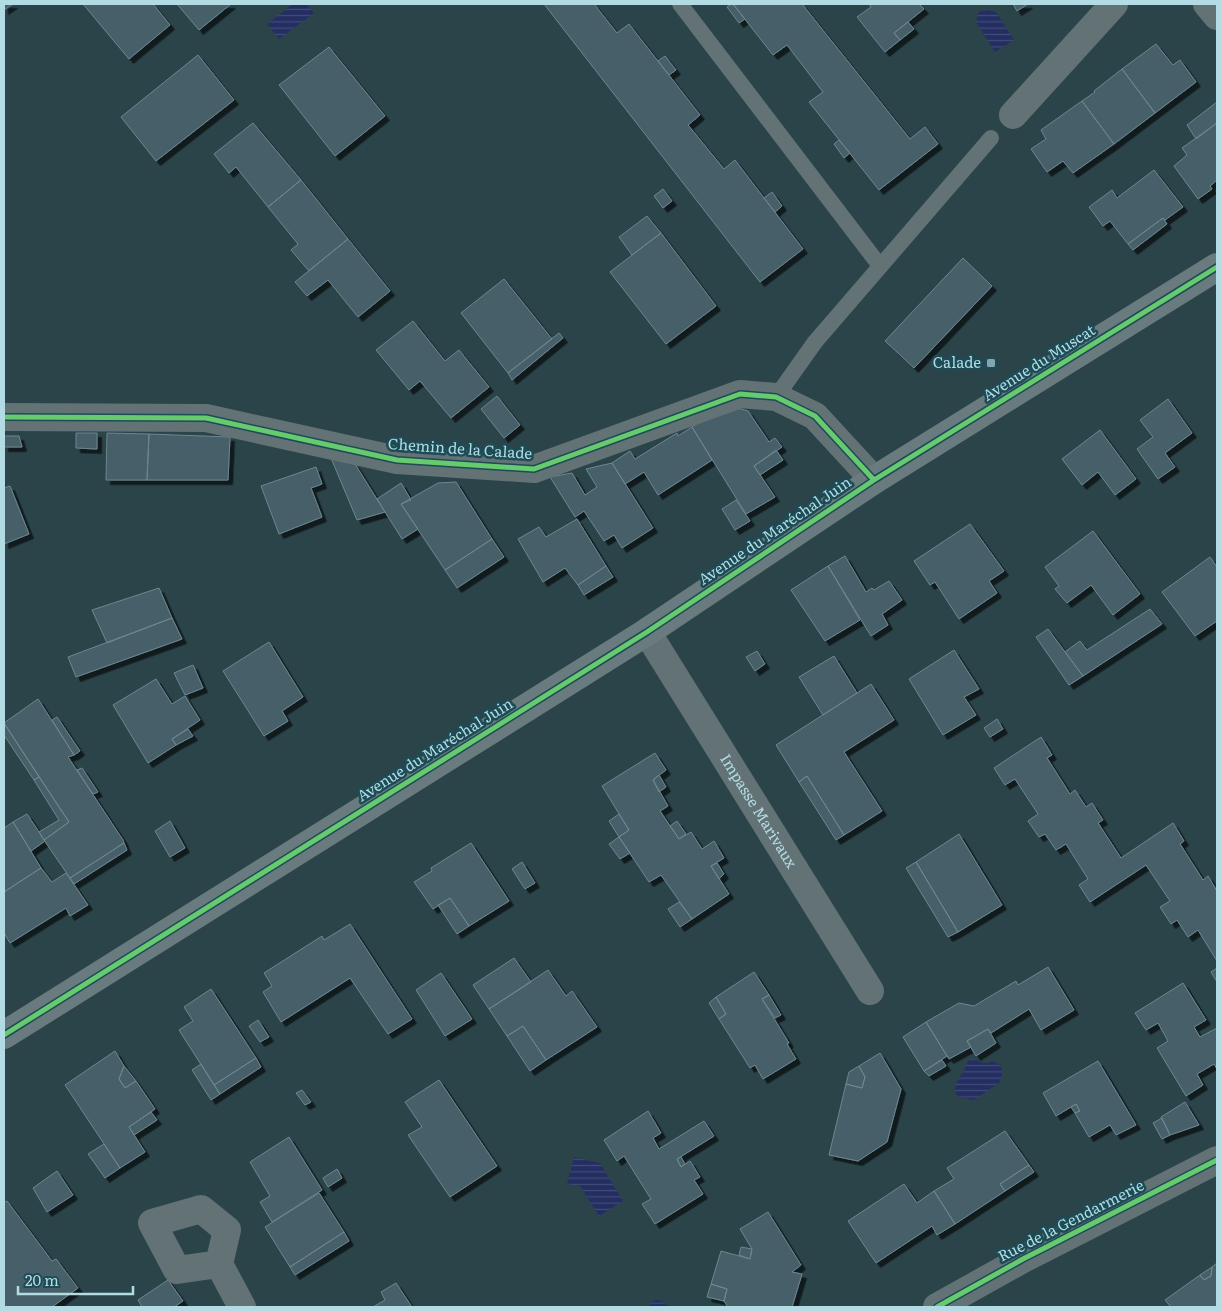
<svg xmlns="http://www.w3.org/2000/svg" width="1221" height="1311" viewBox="0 0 1221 1311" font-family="Literata,serif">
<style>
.water{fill:url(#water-rules)}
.building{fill:#465f68;stroke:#6d8790;filter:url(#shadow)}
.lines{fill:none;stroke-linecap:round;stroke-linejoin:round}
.lane{stroke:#627275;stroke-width:16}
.street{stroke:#627275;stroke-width:28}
.secondary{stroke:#697b7f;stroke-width:28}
.cycleway-casing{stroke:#1d4c56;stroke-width:8}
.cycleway{stroke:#67ca6e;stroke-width:5}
.poi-dot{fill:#82a6ae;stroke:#1d4c56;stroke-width:2}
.labels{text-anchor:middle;stroke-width:5;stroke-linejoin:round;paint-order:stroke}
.poi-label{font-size:15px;fill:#b2dbe4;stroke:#1d4c56;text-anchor:end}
.street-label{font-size:15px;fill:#b2dbe4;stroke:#1d4c56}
</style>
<defs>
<pattern id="water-rules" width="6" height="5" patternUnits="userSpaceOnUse" patternTransform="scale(1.25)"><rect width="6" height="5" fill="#242e61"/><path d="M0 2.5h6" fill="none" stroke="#414c78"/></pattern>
<filter id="shadow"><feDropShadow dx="4.5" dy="4.5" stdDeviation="0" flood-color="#0009"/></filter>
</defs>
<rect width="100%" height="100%" fill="#2a4449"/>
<!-- water -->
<path class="water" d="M293 4H306L314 13 279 39 267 24Z
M984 9 996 12 1014 40 995 52 976 22 978 13Z
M973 1058C976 1060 981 1063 985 1063 988 1064 990 1061 993 1062 1003 1062 1004 1075 1000 1082L974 1100 959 1097 955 1093C955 1077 964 1076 967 1062Z
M574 1157 600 1163 623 1201 599 1216 580 1186 567 1184Z
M656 1300 662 1301 670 1307H649L651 1302Z"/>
<!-- building -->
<path class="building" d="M4 4H13L4 10Z
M83 4H153L170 25 129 59Z
M177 4H231L199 30Z
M544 4H594L617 33 629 24 700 115 688 125 724 169 735 160 803 249 760 282Z
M731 4H733L745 19 739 23 727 7Z
M733 4H802L910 139 925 127 938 144 879 190 809 102 823 92 787 45 773 55Z
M869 4H919L924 9 894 33 900 40 885 52 857 17 871 7Z
M1013 4H1028L1017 11Z
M908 22 914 29 900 40 894 33Z
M1156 44 1173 65 1180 60 1196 82 1155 113 1122 69Z
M329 47 385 116 335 156 279 85Z
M198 55 234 100 156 161 121 117Z
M665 56 676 70 669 75 658 61Z
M1122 69 1155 113 1114 144 1082 101 1095 92 1094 91Z
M1082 101 1114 144 1073 173 1063 161 1047 172 1031 149 1046 139 1041 130Z
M1217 102V123L1196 139 1187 125Z
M253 123 301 180 268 207 236 167 229 173 214 154Z
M1217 123V180L1210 186 1212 189 1198 199 1174 166 1187 155 1182 148Z
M839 140 850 153 844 158 834 144Z
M1154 170 1183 207 1165 220 1163 218 1128 244 1110 221 1103 226 1089 207 1112 190 1117 198Z
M301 180 348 239 309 271 291 250 298 244 268 207Z
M663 189 672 201 663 208 654 196Z
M772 192 782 206 775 212 764 198Z
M647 216 661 233 632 255 619 237Z
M1163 218 1167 224 1133 250 1128 244Z
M661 233 716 306 666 344 610 272Z
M348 239 390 291 358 317 328 280 307 296 295 282Z
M963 258 992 286 914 368 885 341Z
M504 279 552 339 508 373 461 313Z
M413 321 445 361 459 350 489 387 451 418 420 381 409 390 376 350Z
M559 333 563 338 512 380 508 373Z
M497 396 520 425 504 438 481 409Z
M1168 399 1192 433 1165 453 1175 467 1158 479 1137 449 1153 437 1140 420Z
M726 405 748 411 769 442 775 438 782 447 754 466 775 497 746 514 692 427Z
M692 427 712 460 658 495 644 472 625 484 612 463 630 451 635 459 677 433 678 436Z
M1100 430 1136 479 1115 495 1098 472 1082 485 1062 459Z
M76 433H97V449L76 448Z
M107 433 149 434 147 480H106Z
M149 434 230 437 228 480H147Z
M4 436H19L22 447H4Z
M776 450 783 460 760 475 754 466Z
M331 458 355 464 385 512 357 520Z
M612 463 653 528 622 548 614 535 604 541 584 511 575 517 550 477 572 473 585 495 597 487 586 469Z
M316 467 322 484 311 488 322 517 279 534 261 486Z
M456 482 492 539 445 570 401 504 438 483Z
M401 483 411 500 401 504 418 529 402 539 377 499Z
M10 486 29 534 4 544V488Z
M736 500 750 521 735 530 722 509Z
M577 519 606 566 578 585 565 568 543 582 518 539 539 527 546 537Z
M970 524 1004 571 989 581 997 593 959 619 935 582 930 585 914 561Z
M1093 531 1140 594 1113 615 1091 585 1067 603 1055 589 1059 586 1045 567Z
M492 539 504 557 457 588 445 570Z
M845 556 866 592 872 588 874 590 889 581 902 600 882 614 888 625 871 636 828 566Z
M1210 557 1217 567V621L1195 636 1162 592Z
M606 566 613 577 584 595 578 585Z
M828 566 860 620 825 641 791 590Z
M159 588 172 618 107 643 92 610Z
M1150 609 1162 624 1083 676 1065 652 1080 641 1087 650Z
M172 618 182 639 76 677 68 657Z
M1048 629 1083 676 1069 685 1036 637Z
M269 642 303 697 282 711 288 721 264 736 223 671Z
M954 650 979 689 964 697 976 715 943 735 909 679Z
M757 651 765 664 755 671 746 657Z
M834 656 857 693 823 715 799 677Z
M193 665 203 688 185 695 174 673Z
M156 679 172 704 185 696 200 720 172 739 176 745 148 763 113 705Z
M871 684 894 720 844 752 882 811 844 835 807 776 799 782 776 745Z
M38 699 74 755 68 757 123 840 124 843 70 878 44 840 69 822 4 723Z
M57 717 80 751 74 755 52 720Z
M997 719 1003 729 990 737 984 728Z
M4 723 39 777 34 780 4 735Z
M188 729 193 736 176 745 172 739Z
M1041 737 1052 755 1047 758 1070 794 1075 790 1086 807 1092 803 1103 820 1098 823 1121 858 1173 823 1184 841 1180 844 1203 880 1208 876 1217 891V961L1198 930 1188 937 1177 920 1171 924 1160 907 1170 901 1146 865 1090 902 1079 885 1088 879 1066 844 1056 850 1045 834 1039 837 1028 821 1038 814 1015 779 1005 785 994 768Z
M655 753 666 770 653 780 668 806 660 811 679 839 691 832 702 849 714 841 724 858 711 866 729 894 692 919 661 875 649 882 619 837 629 830 602 786Z
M82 768 98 792 93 794 77 770Z
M659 775 666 787 659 792 653 780Z
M807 776 844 835 836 840 799 782Z
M39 777 69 822 44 840 39 832 59 820 34 780Z
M27 814 45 841 31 851 13 822Z
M619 814 629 830 619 837 609 821Z
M170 821 185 848 170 857 155 831Z
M677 821 686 834 679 839 670 826Z
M13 822 41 868 4 892V828Z
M959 834 1002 905 958 932 916 862Z
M619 837 630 853 620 859 609 844Z
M124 843 127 850 74 884 70 878Z
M471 843 509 901 469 926 450 898 433 909 414 882 432 871 431 868Z
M522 862 535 883 525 889 512 869Z
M916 862 958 932 948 937 906 868Z
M717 863 724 874 719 879 711 866Z
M41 868 52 882 66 873 88 905 70 916 66 908 10 943 4 933V892Z
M450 898 469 926 457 934 438 905Z
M679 902 692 919 680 927 668 909Z
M350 924 412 1019 388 1034 350 978 281 1022 263 992 272 986 264 973 322 936 324 940Z
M514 958 531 982 489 1009 473 985Z
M1048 967 1074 1010 1041 1030 1029 1009 991 1033 988 1029 967 1041 971 1047 949 1059 926 1022 959 1003 974 1006 1016 981 1018 985Z
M1217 968V982L1211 972Z
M548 970 566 996 572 991 597 1027 546 1060 523 1026 507 1036 489 1009Z
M754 972 769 995 762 999 789 1043 787 1044 796 1059 763 1079 755 1065 750 1068 719 1019 726 1014 716 997Z
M441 973 472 1019 445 1036 416 990Z
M1183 983 1206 1020 1194 1027 1200 1037 1217 1028V1069L1214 1064 1197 1074 1203 1085 1186 1096 1157 1048 1168 1041 1158 1023 1146 1030 1135 1013Z
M211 989 256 1058 214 1085 179 1030 193 1021 184 1007Z
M769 995 781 1015 775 1018 762 999Z
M716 997 726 1014 719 1019 709 1003Z
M258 1020 269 1037 260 1042 249 1026Z
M926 1022 947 1056 924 1071 903 1037Z
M523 1026 546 1060 530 1071 507 1036Z
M988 1029 996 1043 976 1056 967 1041Z
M115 1051 124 1066 119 1079 125 1088 136 1081 155 1109 129 1127 145 1152 120 1168 65 1085Z
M880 1053 901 1089 887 1142 858 1161 829 1155 846 1084 862 1088 865 1077 859 1066Z
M256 1058 261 1067 220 1094 214 1085Z
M942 1060 946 1066 929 1076 924 1071Z
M1098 1061 1136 1125 1116 1135 1110 1125 1089 1137 1075 1113 1080 1111 1076 1104 1056 1116 1043 1093Z
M201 1064 220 1094 211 1100 192 1070Z
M124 1066 136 1081 125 1088 119 1079Z
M859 1066 865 1077 862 1088 846 1084 849 1072Z
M439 1080 497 1166 450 1197 408 1135 422 1127 405 1102Z
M302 1090 311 1102 305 1105 296 1093Z
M1185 1102 1199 1125 1170 1135 1161 1117Z
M1076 1104 1080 1111 1075 1113 1071 1107Z
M648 1111 661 1133 653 1138 659 1149 704 1121 714 1136 677 1159 681 1167 690 1161 700 1177 694 1180 703 1194 655 1224 642 1204 651 1199 624 1156 617 1161 604 1140Z
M151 1112 157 1120 134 1135 129 1127Z
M1162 1118 1170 1135 1162 1139 1153 1123Z
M1005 1131 1029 1165 1000 1184 1005 1191 955 1224 934 1191 954 1179 947 1168Z
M289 1137 322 1190 272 1222 260 1202 270 1196 250 1162Z
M104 1144 120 1168 105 1178 88 1154Z
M681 1157 685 1164 681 1167 677 1159Z
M1029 1165 1034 1172 1005 1191 1000 1184Z
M337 1169 342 1178 328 1187 323 1178Z
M57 1171 73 1195 47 1212 33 1188Z
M904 1184 917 1203 934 1191 955 1224 937 1235 932 1226 876 1263 848 1221Z
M319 1193 344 1232 290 1267 265 1227Z
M7 1201 52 1261 56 1259 78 1288 52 1307H4V1203Z
M768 1212 801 1265 792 1272 802 1274 792 1307H728L724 1301 727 1289 711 1284 721 1251 750 1259 752 1249 740 1229Z
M344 1232 349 1241 295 1275 290 1267Z
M741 1247 752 1249 750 1259 739 1255Z
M1217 1263V1307H1171L1165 1300 1200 1275 1204 1280 1211 1276 1212 1267Z
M1212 1267 1211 1276 1204 1280 1200 1275Z
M168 1280 183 1301 174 1307H142L138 1300Z
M396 1283 412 1307H373L385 1300 381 1292Z
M711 1284 727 1289 724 1301 707 1297Z"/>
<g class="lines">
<!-- lane -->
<path class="lane" d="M680 4 880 266
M776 397 815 342 991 138"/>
<!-- street -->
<g class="street">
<path d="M1207 4 1217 16"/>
<path d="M1013 115 1114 4"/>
<path d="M4 417 206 418 397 460 534 469 740 394 776 397 815 416 874 480"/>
<path id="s1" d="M647 632 870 991"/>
<path d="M219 1264 177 1270 152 1223 201 1209 227 1230 219 1264 242 1307"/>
<path d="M937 1307 1023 1259 1217 1160"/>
</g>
<!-- secondary -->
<path class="secondary" d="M4 1035 647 632 874 480 1217 267"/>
<defs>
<path id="cycleway" d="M4 417 206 418 397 460 534 469 740 394 776 397 815 416 874 480
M4 1035 647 632 874 480 1217 267
M937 1307 1023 1259 1217 1160"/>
</defs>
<!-- cycleway casing -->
<use href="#cycleway" class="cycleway-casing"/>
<!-- cycleway -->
<use href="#cycleway" class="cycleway"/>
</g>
<!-- markers -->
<rect class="poi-dot" x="986" y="358" width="10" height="10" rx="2.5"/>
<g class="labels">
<!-- poi labels -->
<g class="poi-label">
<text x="981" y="368">Calade</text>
</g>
<!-- street labels -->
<g class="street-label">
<text transform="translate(1039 363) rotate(-32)" y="5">Avenue du Muscat</text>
<text transform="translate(460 449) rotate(4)" y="5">Chemin de la Calade</text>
<text transform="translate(775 531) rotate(-34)" y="5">Avenue du Maréchal Juin</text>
<text transform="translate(435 750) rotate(-32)" y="5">Avenue du Maréchal Juin</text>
<text dy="5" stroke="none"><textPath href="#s1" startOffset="211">Impasse Marivaux</textPath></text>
<text transform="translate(1071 1221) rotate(-27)" y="5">Rue de la Gendarmerie</text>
</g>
</g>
<!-- border -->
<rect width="1221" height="1311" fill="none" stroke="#b2dbe4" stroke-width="10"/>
<!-- scale -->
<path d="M18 1286v8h115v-8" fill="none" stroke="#b2dbe4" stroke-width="2.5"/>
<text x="25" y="1286" font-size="15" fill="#b2dbe4" stroke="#1d4c56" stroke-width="4" paint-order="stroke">20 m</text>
</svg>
